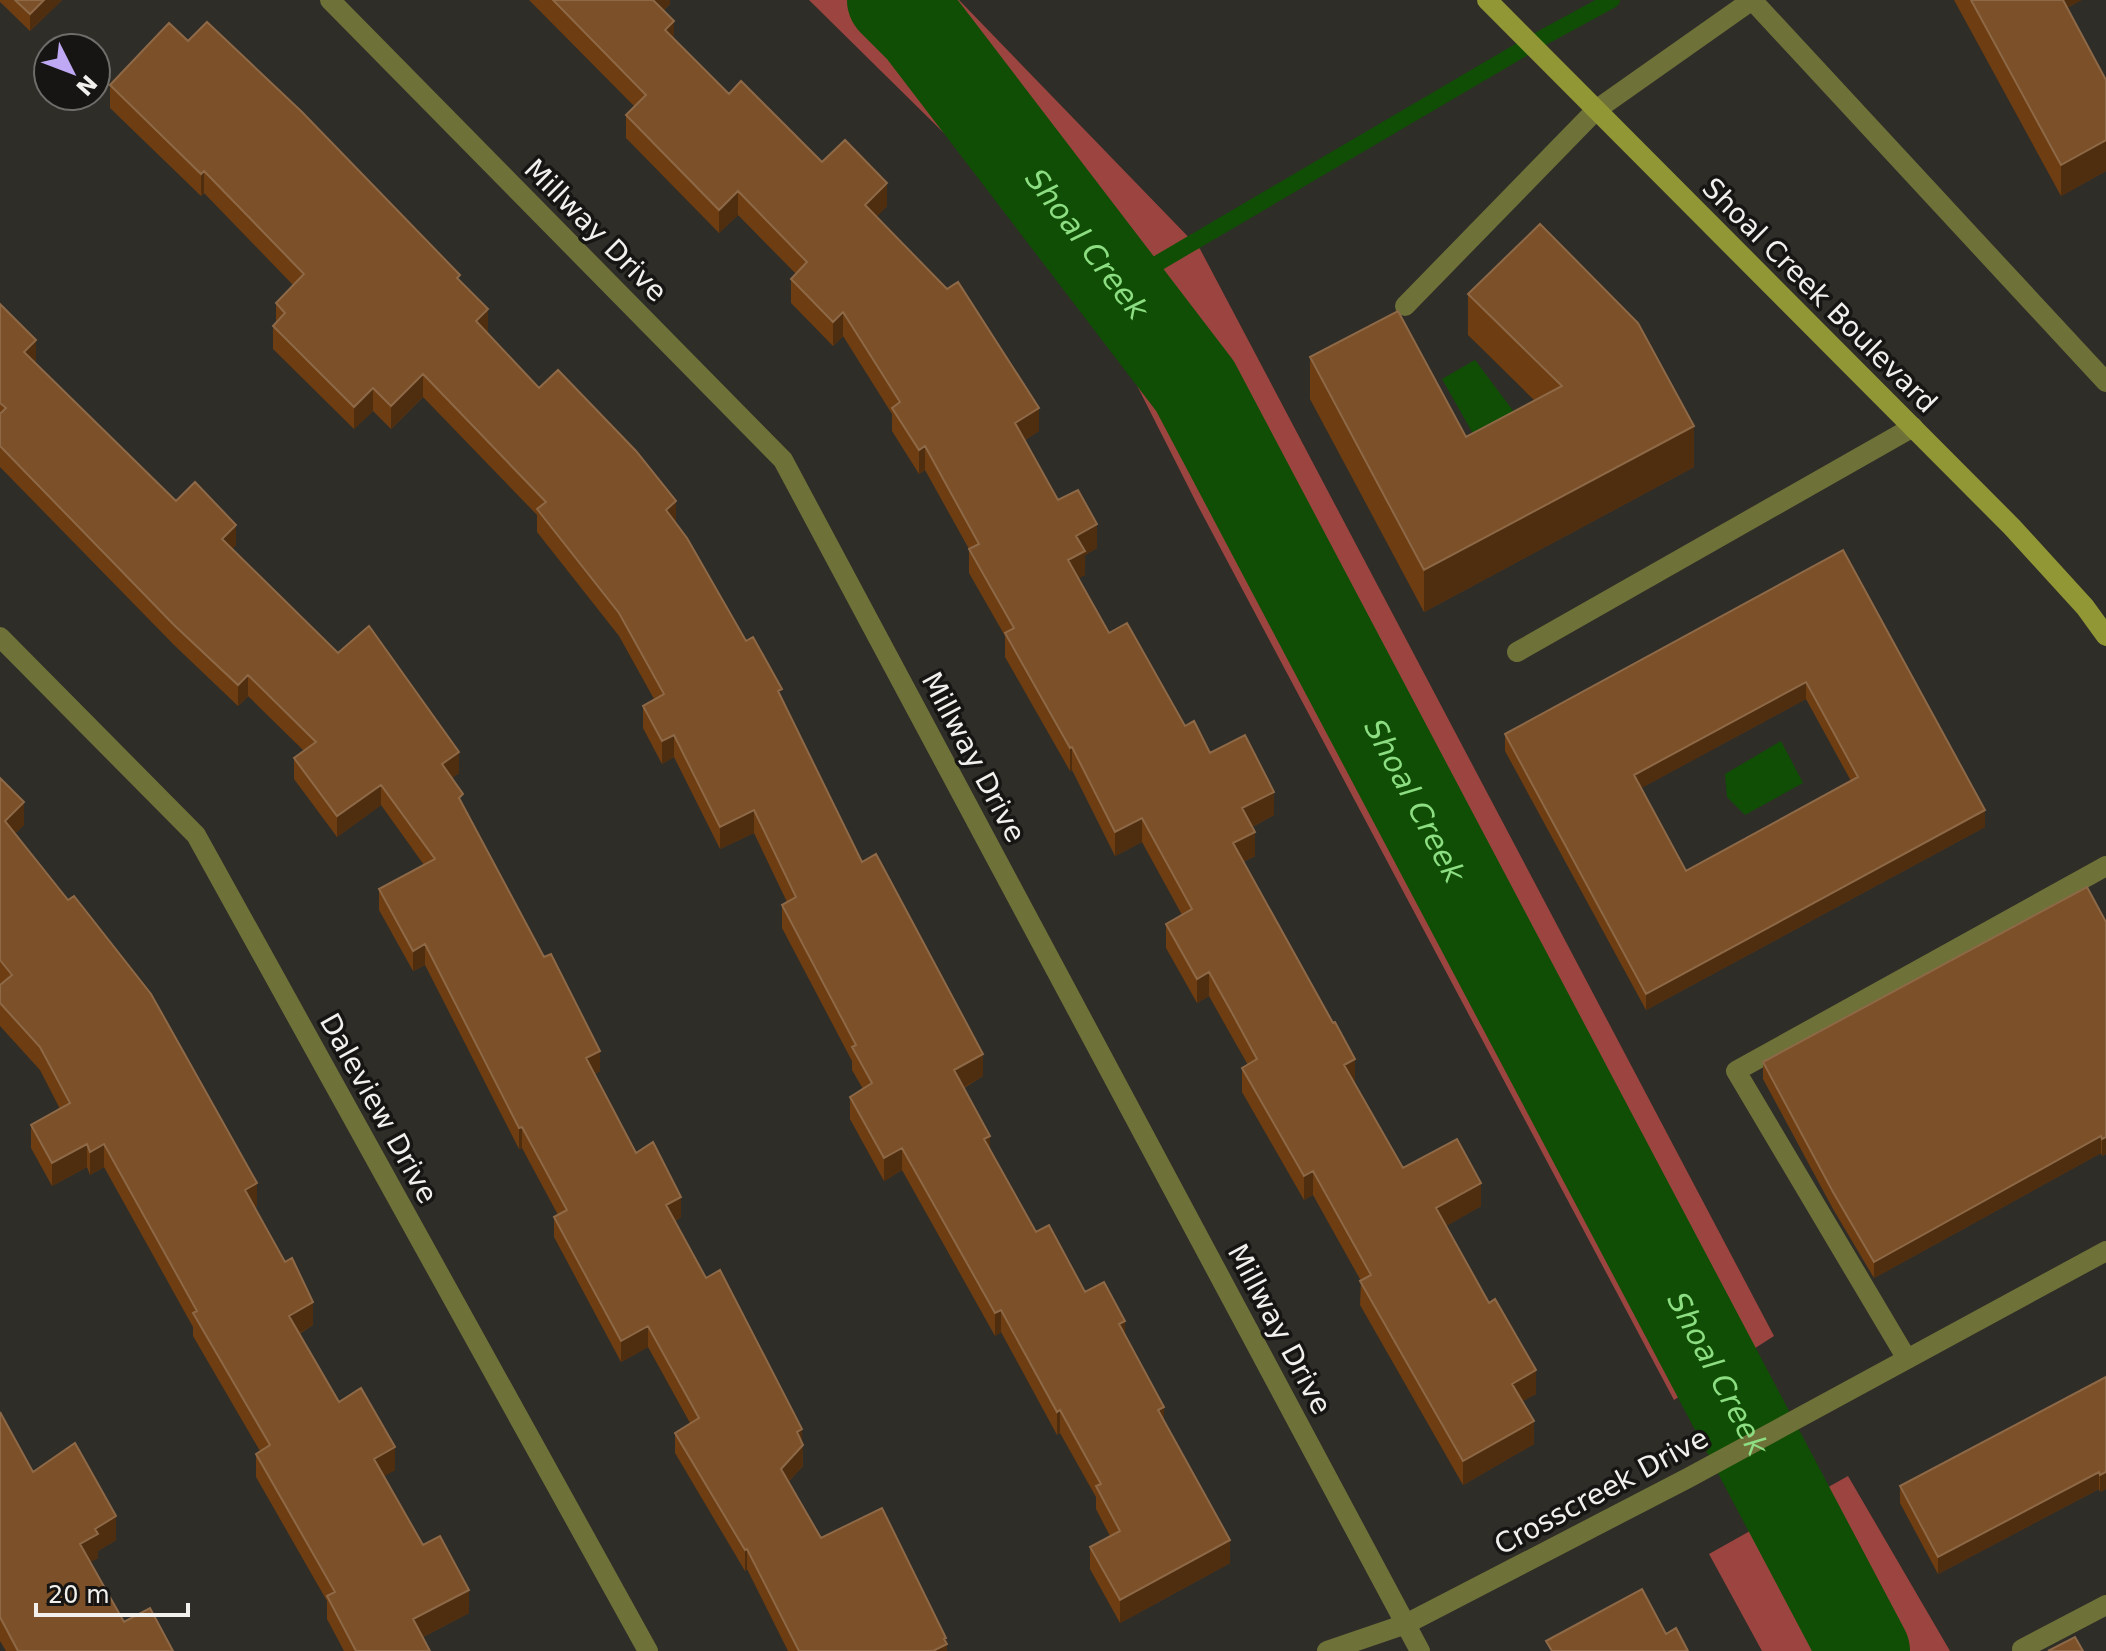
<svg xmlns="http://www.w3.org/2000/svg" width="2106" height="1651" viewBox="0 0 2106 1651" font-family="'DejaVu Sans',sans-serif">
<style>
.forest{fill:#9c4540}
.water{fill:#104e05}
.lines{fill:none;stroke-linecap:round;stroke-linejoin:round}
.stream{stroke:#104e05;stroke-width:16}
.river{stroke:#104e05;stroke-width:92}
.lane{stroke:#6e7138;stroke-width:20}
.street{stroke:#6e7138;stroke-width:20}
.secondary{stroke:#929735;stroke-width:20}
.wall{fill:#6e3d11;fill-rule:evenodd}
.shaded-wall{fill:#4f2e10}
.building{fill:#7c5028;stroke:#8e6947;stroke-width:2;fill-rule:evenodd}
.labels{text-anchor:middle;stroke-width:7;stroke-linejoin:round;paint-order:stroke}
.street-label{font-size:28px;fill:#f1f0ed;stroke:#161513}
.water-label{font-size:30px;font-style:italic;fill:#8dde82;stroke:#161513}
</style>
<rect width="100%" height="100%" fill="#2f2d28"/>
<!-- forest -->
<path class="forest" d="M809 0H959L1200 249 1774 1336 1674 1400 1198 506 1120 352 954 143Z
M1848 1476 1950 1651H1762L1709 1554Z"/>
<!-- water -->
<path class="water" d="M1475 360 1517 416 1476 439 1442 379Z
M1781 741 1803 783 1745 815 1727 797 1725 774Z"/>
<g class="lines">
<!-- stream -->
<path class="stream" d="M1119 286 1531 44 1612 0"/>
<!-- river -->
<path class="river" id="s1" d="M893 0 922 29 1195 386 1864 1651"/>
<!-- lane -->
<path class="lane" d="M1752 0 2106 382
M1405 306 1596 110 1752 0
M1517 652 1913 427
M1907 1359 1736 1071 2106 866
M2022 1649 2106 1605"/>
<!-- street -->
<path class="street" d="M330 0 783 460 1420 1651
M0 637 196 835 648 1651
M1327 1651 1406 1624 1688 1478 2106 1251"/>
<!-- secondary -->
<path class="secondary" d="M1487 0 2012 527 2085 607 2106 636"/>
</g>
<!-- wall -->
<path class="wall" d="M0 0H62L30 31 0 2Z
M529 0H670V4L664 10 674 40 729 94 822 162 887 206 876 217 1039 431 1025 440 1058 500 1097 548 1085 555V575L1078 578 1109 633 1185 726 1210 753 1274 815 1252 827 1255 856 1243 862 1355 1082 1354 1083 1403 1168 1481 1206 1446 1226 1536 1394 1522 1401 1534 1444 1463 1485 1360 1305 1361 1281 1313 1195 1304 1200 1242 1092V1068L1248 1065 1232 1037 1209 996 1197 1003 1166 948V924L1182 915 1142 842 1115 856 1072 770 1070 771 1005 657V636L969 573V549L925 470 919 474 892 431V414L843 336 833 346 791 303V279L796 274 738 215 719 233 626 138V115L634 106Z
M1954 0H2081L2067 8 2106 80V171L2061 196Z
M188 41 460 281 488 332 487 333 539 388 676 523 746 641 782 699 862 862 983 1076 964 1088 990 1150 1036 1232 1085 1292 1125 1336 1230 1563 1120 1623 1090 1569V1547L1110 1536 1096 1509V1497L1060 1433 1057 1435 1001 1332 995 1336 902 1170 884 1181 850 1119V1097L863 1089 852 1070V1061L782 928V905L787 902 754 833 720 849 674 757 662 764 643 728V706L654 699 619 636 537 532V515L423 397 391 429 373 411 354 429 273 349V326L276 323V303L293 285 204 193 201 196 110 108V85Z
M1468 294 1694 467 1424 612 1310 399V357L1466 437 1534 400 1468 335Z
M0 304 36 361 34 363 176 501 236 545 232 549 459 773 452 778 463 806 600 1071 595 1074 636 1153 681 1217 675 1221 706 1278 802 1443 803 1466 789 1481 821 1538 946 1638 947 1651H788L747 1569 745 1571 675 1453V1433L690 1423 648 1347 621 1362 554 1237V1217L558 1215 522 1148 519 1149 425 965 413 971 379 910V889L424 865 381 805 337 837 294 779V758L304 751 248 696 238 706 174 645 0 467Z
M1843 550 1985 827 1646 1010 1505 751V734ZM1806 699 1851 781 1686 871 1641 788Z
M0 778 24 825 15 833 257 1206 255 1208 313 1325 299 1334 339 1402 395 1470 384 1476 423 1545 469 1613 423 1637 430 1651H344L327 1619V1601L256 1477V1454L260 1451 193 1336V1327L104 1167 90 1175 87 1167 52 1186 31 1148V1125L60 1109 40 1070 0 1026Z
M2106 922V1154L2102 1156 2101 1153 1874 1278 1833 1209 1763 1079V1062Z
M2106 1377V1489L2100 1492 2099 1489 1938 1574 1900 1503V1486Z
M0 1412 33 1472 116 1540 98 1551V1558L90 1562 124 1622 173 1651H6L0 1641Z"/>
<!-- shaded-wall -->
<path class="shaded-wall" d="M44 0H62L30 31V14Z
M651 0H670V4L651 22Z
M2054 0H2082L2054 15Z
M674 21V45L665 30Z
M2106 140V171L2061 196V165Z
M204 171V193L201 196V174Z
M887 183V206L865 229V205Z
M738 191V215L719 233V210Z
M488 309V332L476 344V321Z
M843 312V336L833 346V322Z
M36 340V361L24 373V352Z
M423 374V397L391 429V406Z
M373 388V411L354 429V407Z
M1039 408V431L1015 446V423Z
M1694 426V467L1424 612V570Z
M925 446V470L919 474V450Z
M676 501V524L666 510Z
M1097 524V548L1085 555V575L1068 584V560L1076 536Z
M236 525V545L222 559V539Z
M248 675V696L238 706V685Z
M1806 682V699L1634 792V775Z
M674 735V757L662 764V741Z
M1072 747V770L1070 771V748Z
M459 752V773L442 785V764Z
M381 785V805L337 837V816Z
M1274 792V815L1242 832V808Z
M24 802V825L5 844V821Z
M754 810V833L720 849V827Z
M1985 810V827L1646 1010V994Z
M1142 818V842L1115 856V832Z
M1255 832V856L1233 867V843Z
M425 944V965L413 971V951Z
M1209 972V996L1197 1003V979Z
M600 1051V1071L586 1079V1058Z
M983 1054V1076L954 1093V1070Z
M1355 1059V1082L1344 1089V1065Z
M522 1127V1148L519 1149V1128Z
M990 1136V1159L984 1139Z
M2101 1136V1153L1874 1278V1262Z
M2106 1137V1154L2102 1156V1139Z
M87 1144V1167L52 1186V1163Z
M104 1144V1167L90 1175V1152Z
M902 1148V1170L884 1181V1158Z
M1313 1171V1195L1304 1200V1176Z
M257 1183V1206L245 1213V1190Z
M1481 1183V1206L1436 1232V1208Z
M681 1197V1217L666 1226V1205Z
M313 1302V1325L289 1339V1316Z
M1001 1310V1332L995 1336V1313Z
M1125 1321V1343L1119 1324Z
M648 1326V1347L621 1362V1341Z
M1536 1370V1394L1512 1407V1384Z
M1164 1407V1430L1158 1410Z
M1060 1410V1433L1057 1435V1412Z
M1534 1421V1444L1463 1485V1461Z
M802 1429 803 1466 781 1489V1469L797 1432Z
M395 1447V1470L374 1482V1459Z
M2099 1472V1489L1938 1574V1557Z
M2106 1472V1489L2100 1492V1475Z
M116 1516V1540L98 1551V1558L80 1568V1544L95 1529Z
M1230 1540V1563L1120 1623V1600Z
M747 1549V1569L745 1571V1550Z
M469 1590V1613L413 1642V1619Z
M946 1638 947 1651H933L944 1639Z"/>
<!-- building -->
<path class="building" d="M15 0H44L30 14Z
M553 0H653L674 21 665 30 729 94 741 81 822 162 845 140 887 183 865 205 947 289 958 282 1039 408 1015 423 1058 500 1078 490 1097 524 1076 536 1085 551 1068 560 1109 633 1127 623 1185 726 1194 721 1210 753 1245 735 1274 792 1242 808 1255 832 1233 843 1333 1023 1335 1022 1355 1059 1344 1065 1403 1168 1457 1139 1481 1183 1436 1208 1489 1303 1495 1299 1536 1370 1512 1384 1534 1421 1463 1461 1360 1281 1371 1275 1313 1171 1304 1176 1242 1068 1257 1059 1232 1013 1209 972 1197 979 1166 924 1192 909 1142 818 1115 832 1072 747 1070 748 1005 633 1014 628 969 549 979 544 925 446 919 450 892 408 900 402 843 312 833 322 791 279 807 262 738 191 719 210 626 115 646 95Z
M1971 0H2063L2106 80V140L2061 165Z
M207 22 302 112 460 275 457 278 488 309 476 321 539 388 558 370 636 451 676 501 666 510 687 538 746 641 753 637 782 689 778 691 862 862 876 854 983 1054 954 1070 990 1136 984 1139 1036 1232 1049 1225 1085 1292 1104 1282 1125 1321 1119 1324 1164 1407 1158 1410 1230 1540 1120 1600 1090 1547 1120 1531 1096 1486 1101 1484 1060 1410 1057 1412 1001 1310 995 1313 902 1148 884 1158 850 1097 872 1083 852 1047 856 1045 782 905 796 897 754 810 720 827 674 735 662 741 643 706 664 694 619 613 537 509 546 502 423 374 391 406 373 388 354 407 273 326 285 313 276 303 304 274 204 171 201 174 110 85 169 23 188 41Z
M1540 224 1638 323 1694 426 1424 570 1310 357 1398 311 1466 437 1562 386 1468 294Z
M0 304 36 340 24 352 176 501 195 482 236 525 222 539 338 653 369 626 459 752 442 764 463 794 459 798 544 957 551 954 600 1051 586 1058 636 1153 653 1142 681 1197 666 1205 706 1278 720 1270 802 1429 797 1432 803 1445 781 1469 821 1538 882 1508 946 1638 944 1639 947 1644 933 1651H799L747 1549 745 1550 675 1433 699 1418 648 1326 621 1341 554 1217 567 1210 522 1127 519 1128 425 944 413 951 379 889 435 859 381 785 337 816 294 758 316 742 248 675 238 685 174 625 0 446V414L6 408 0 403Z
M1843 550 1985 810 1646 994 1505 734ZM1806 682 1858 777 1686 871 1634 775Z
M0 778 24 802 5 821 68 900 74 896 151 994 257 1183 245 1190 285 1262 292 1258 313 1302 289 1316 339 1402 361 1388 395 1447 374 1459 423 1545 440 1536 469 1590 413 1619 430 1651H356L327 1596 335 1592 256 1454 270 1445 193 1313 197 1311 104 1144 90 1152 87 1144 52 1163 31 1125 70 1103 40 1047 0 1003V985L12 975 0 960Z
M2087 887 2106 922V1137L2102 1139 2101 1136 1874 1262 1833 1192 1763 1062Z
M2106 1377V1472L2100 1475 2099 1472 1938 1557 1900 1486Z
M0 1412 33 1472 75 1443 116 1516 95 1529 98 1534 80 1544 124 1622 150 1608 173 1651H18L0 1617Z
M1642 1589 1666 1634 1676 1628 1688 1651H1552L1546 1641Z
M2075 1637 2083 1651H2048Z"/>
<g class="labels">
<!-- street labels -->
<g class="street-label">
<text transform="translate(596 230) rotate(45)" y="10">Millway Drive</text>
<text transform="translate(1820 295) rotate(45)" y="10">Shoal Creek Boulevard</text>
<text transform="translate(974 757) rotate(62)" y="10">Millway Drive</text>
<text transform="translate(379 1108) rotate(61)" y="10">Daleview Drive</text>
<text transform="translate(1280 1329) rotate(62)" y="10">Millway Drive</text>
<text transform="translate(1601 1491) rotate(-28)" y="10">Crosscreek Drive</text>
</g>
<!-- water labels -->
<g class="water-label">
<text dy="10" stroke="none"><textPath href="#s1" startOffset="312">Shoal Creek</textPath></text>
<text dy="10" stroke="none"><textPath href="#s1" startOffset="960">Shoal Creek</textPath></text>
<text dy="10" stroke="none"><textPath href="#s1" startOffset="1608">Shoal Creek</textPath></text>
</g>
</g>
<!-- north arrow -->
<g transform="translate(72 72) rotate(132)"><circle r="38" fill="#161513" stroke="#6e6d6a" stroke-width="2"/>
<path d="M0-6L14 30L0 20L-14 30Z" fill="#bfa8f4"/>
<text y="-12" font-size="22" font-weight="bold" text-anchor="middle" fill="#f1f0ed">N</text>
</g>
<!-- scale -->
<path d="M36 1603v12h152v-12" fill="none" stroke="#f1f0ed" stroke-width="4"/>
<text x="48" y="1603" font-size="24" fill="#f1f0ed" stroke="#161513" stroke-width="6" paint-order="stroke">20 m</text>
</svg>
